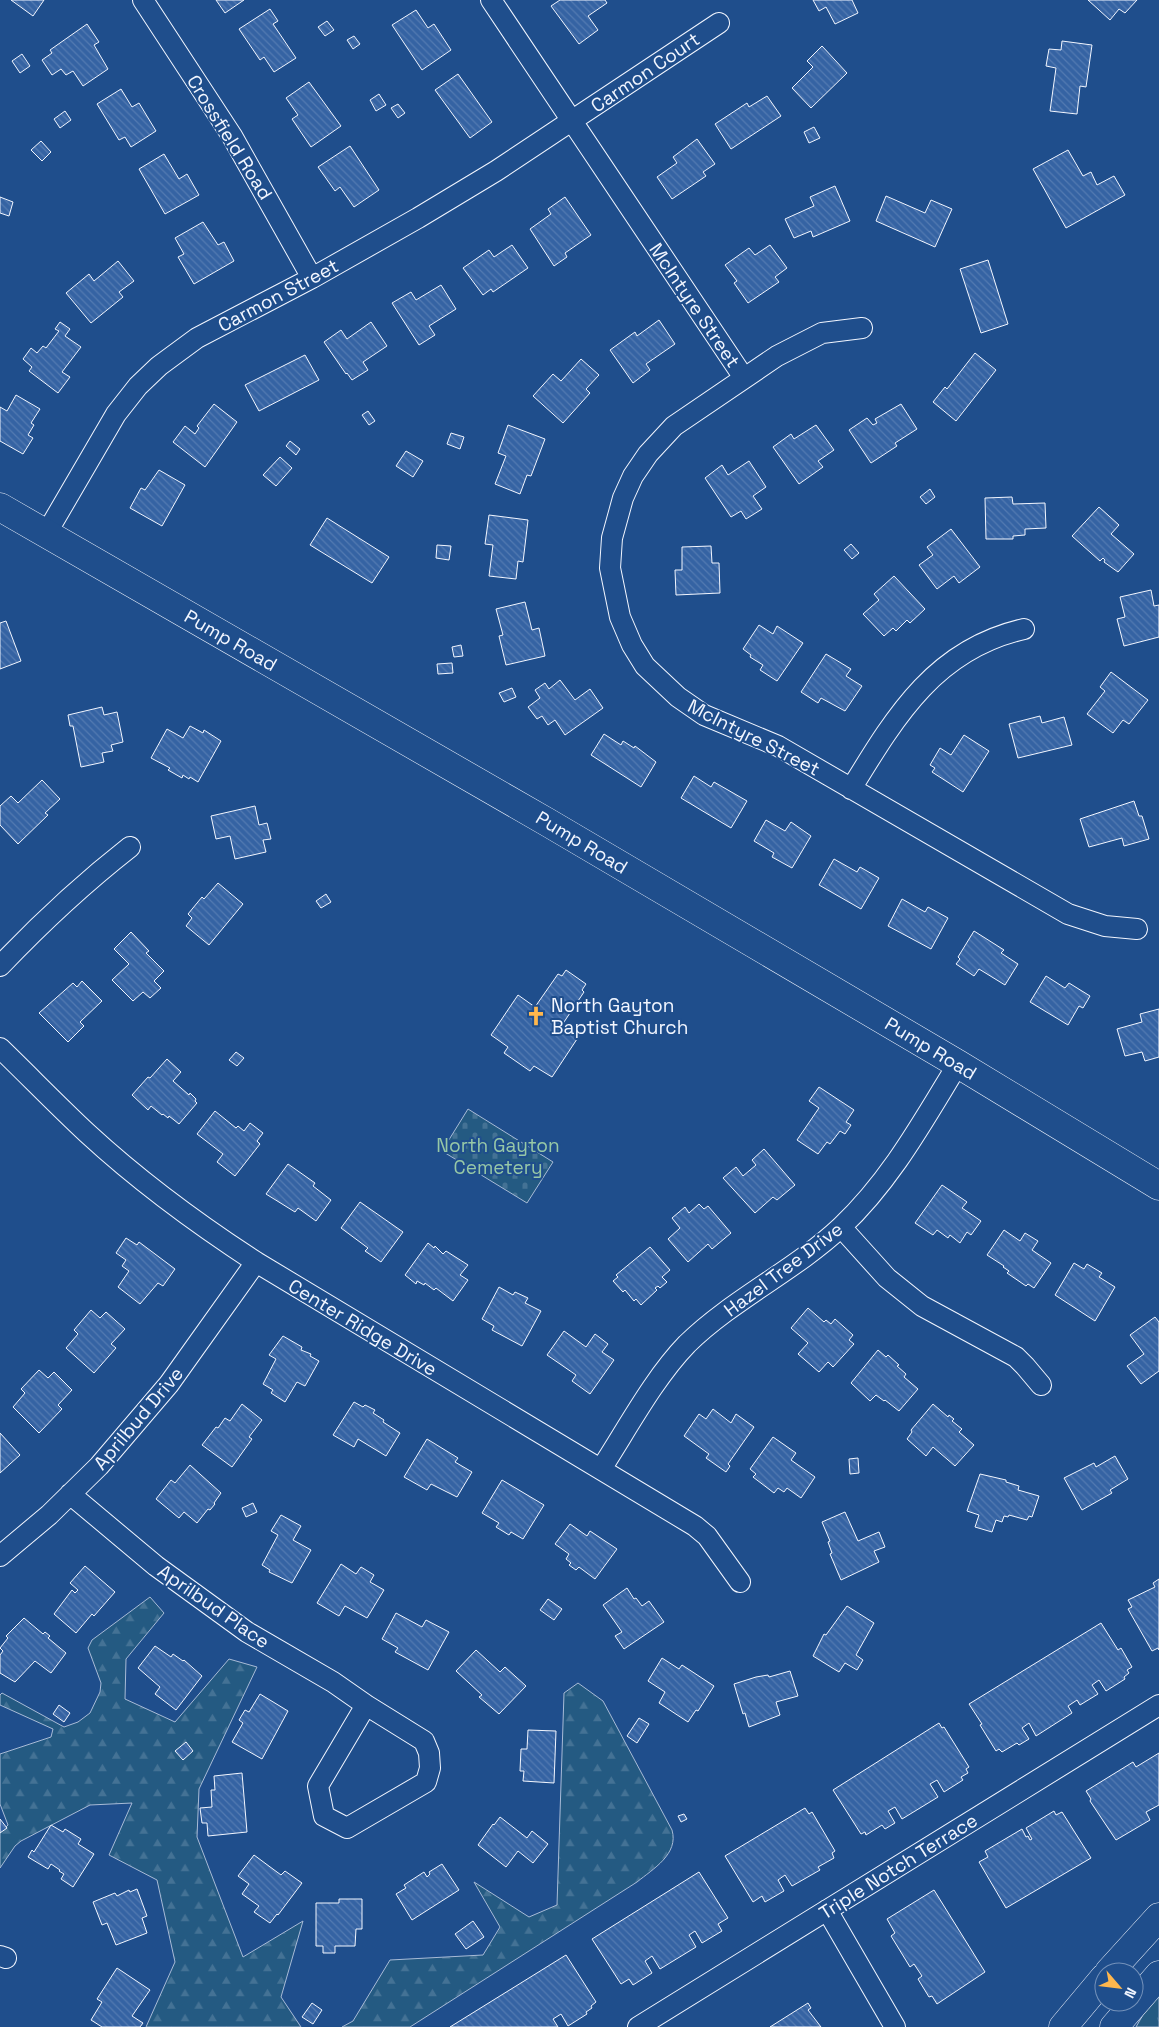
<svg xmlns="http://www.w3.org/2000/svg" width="1159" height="2027" viewBox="0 0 1159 2027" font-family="'Space Grotesk',sans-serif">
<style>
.forest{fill:url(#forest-firs);stroke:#a8bbd7}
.cemetery{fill:url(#cemetery-stones);stroke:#a8bbd7}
.park{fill:url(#park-tufts);stroke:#a8bbd7}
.building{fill:url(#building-back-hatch);stroke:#f2f6ff}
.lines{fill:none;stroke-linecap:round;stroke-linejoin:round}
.minor-casing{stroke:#f2f6ff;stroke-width:22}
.secondary-casing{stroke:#f2f6ff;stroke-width:29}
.minor{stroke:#1f4e8c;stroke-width:20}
.secondary{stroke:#1f4e8c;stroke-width:28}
.labels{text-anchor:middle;stroke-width:4;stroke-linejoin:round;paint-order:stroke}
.street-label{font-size:19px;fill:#f2f6ff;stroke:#1f4e8c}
.poi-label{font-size:19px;fill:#f2f6ff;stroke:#1f4e8c;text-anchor:start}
.park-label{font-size:19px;fill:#97c8a6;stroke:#1f4e8c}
</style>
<defs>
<pattern id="forest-firs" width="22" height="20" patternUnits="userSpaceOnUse" patternTransform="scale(1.25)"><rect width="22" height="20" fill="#245a82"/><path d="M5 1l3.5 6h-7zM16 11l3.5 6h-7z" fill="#447295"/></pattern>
<pattern id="cemetery-stones" width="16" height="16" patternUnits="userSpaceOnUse" patternTransform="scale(1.25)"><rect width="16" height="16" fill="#245a82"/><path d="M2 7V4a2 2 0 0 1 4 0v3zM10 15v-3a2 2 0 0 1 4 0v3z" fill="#447295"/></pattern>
<pattern id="park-tufts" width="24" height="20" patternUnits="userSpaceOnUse" patternTransform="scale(1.25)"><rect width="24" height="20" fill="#245a82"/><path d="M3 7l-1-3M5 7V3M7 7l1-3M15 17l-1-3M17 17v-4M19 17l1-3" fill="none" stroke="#447295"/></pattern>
<pattern id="building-back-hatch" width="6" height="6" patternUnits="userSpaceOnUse" patternTransform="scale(1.25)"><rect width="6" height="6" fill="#3563a3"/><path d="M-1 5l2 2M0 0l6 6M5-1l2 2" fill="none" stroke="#537ab1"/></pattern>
</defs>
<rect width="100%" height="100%" fill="#1f4e8c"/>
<!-- forest -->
<path class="forest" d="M150 1597 164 1613 126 1659 125 1699 175 1722 229 1659 257 1667 199 1789 197 1837 243 1957 303 1921 281 1997 301 2027H146L175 1962 157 1880 109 1855 132 1803 90 1805 21 1841 15 1846 0 1868V1833L8 1825 0 1804V1754L51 1737 53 1729 0 1705V1695L2 1693 64 1727 78 1722 90 1713 100 1692 101 1683 88 1648 92 1640Z
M578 1683 603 1701 672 1830C679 1854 653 1869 637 1882L410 2027H342L353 2021 390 1960 483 1955 500 1927 474 1882 529 1917 557 1905 564 1693Z"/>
<!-- cemetery -->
<path class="cemetery" d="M468 1109 553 1162 527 1203 442 1151Z"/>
<!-- park -->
<path class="park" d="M1159 1987V2027H1136Z"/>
<!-- building -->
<path class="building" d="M11 0H44L33 16Z
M216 0H244L225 13Z
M560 0H605L607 3 588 16 598 30 579 44 551 6Z
M813 0H852L858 13 835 24 826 7 819 11Z
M1088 0H1137L1125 13 1119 9 1110 20Z
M270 9 278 21 273 24 296 58 274 72 264 57 260 60 239 29Z
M416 10 428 28 434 24 451 50 422 70 392 25Z
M327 21 334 30 325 36 318 27Z
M87 24 99 42 94 45 108 69 83 86 73 71 66 75 61 69 52 75 42 60 52 53 50 50Z
M354 36 360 44 353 49 347 40Z
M1062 41 1092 45 1086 87 1080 86 1077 114 1050 111 1056 68 1046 66 1049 49 1061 50Z
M822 46 847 73 811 108 792 88 813 67 807 61Z
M22 54 30 66 20 73 12 61Z
M458 74 492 122 470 138 435 90Z
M309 82 341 126 311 147 292 119 298 115 286 98Z
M121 89 132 107 139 103 156 131 131 147 125 137 119 140 97 104Z
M379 94 386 105 376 111 370 100Z
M767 96 781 116 731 149 715 124 747 103 749 107Z
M398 104 405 113 398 118 391 108Z
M65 111 71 120 60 128 54 119Z
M814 127 820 138 809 143 804 132Z
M697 139 715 164 703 172 706 176 672 199 657 177 677 163 673 157Z
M41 141 51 152 42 161 31 150Z
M350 146 379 190 354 207 340 187 335 191 318 167Z
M1068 150 1083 176 1091 172 1097 185 1114 176 1125 195 1066 228 1033 169Z
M164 154 179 179 187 174 199 195 165 214 139 169Z
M835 186 850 221 813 237 811 231 794 238 785 219 814 206 810 197Z
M886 196 925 213 931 200 952 209 935 247 876 221Z
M0 197 13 202 9 216 0 213Z
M565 197 591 235 565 253 567 257 554 266 530 229 551 214 548 209Z
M203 222 218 245 224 242 234 261 194 284 178 257 184 254 175 238Z
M512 245 528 268 493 292 491 289 483 295 463 268 489 250 494 257Z
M770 245 787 268 775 277 779 282 748 303 734 283 737 281 725 265 749 248 755 255Z
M988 260 1008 324 981 333 960 269Z
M118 261 134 281 119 292 123 297 91 323 66 293 89 274 94 281Z
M441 285 456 309 429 326 435 335 419 345 392 303 411 292 416 300Z
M659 320 675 344 646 364 650 370 633 383 610 350 635 332 637 336Z
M60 322 70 329 65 336 81 347 62 372 70 377 58 393 29 371 32 367 23 359 31 348 37 353 43 346 46 348 59 331 55 329Z
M371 322 387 346 363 362 368 370 352 380 347 373 346 374 324 342 341 330 347 339Z
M975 353 996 370 956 421 933 402 945 387 947 389Z
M305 355 319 380 259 411 245 385Z
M581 359 599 375 586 389 590 393 563 423 533 396 553 374 561 381Z
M16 395 40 409 31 423 34 425 28 435 33 438 23 454 0 441V407L7 411Z
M214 404 237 422 205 467 173 442 185 426 195 434 199 428 197 426Z
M901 404 917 429 895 443 897 446 871 463 849 430 867 418 873 425 877 423 875 419Z
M368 411 375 421 369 425 362 415Z
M508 425 545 439 531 476 527 475 520 494 495 484 506 456 498 453Z
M816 425 834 450 818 461 823 467 799 484 773 447 791 434 794 439Z
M451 433 464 437 460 449 447 444Z
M290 441 300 449 296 455 286 446Z
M406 451 423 461 413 477 396 466Z
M280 457 292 468 276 486 263 475Z
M749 461 766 487 753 496 762 509 746 519 741 511 731 517 705 478 722 465 728 475Z
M159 470 185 485 162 526 130 508 141 488 145 490Z
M930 489 935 497 926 504 920 497Z
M1012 497 1013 504 1045 503 1046 528 1025 529V535L1013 536V539H986L985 498Z
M1099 507 1119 525 1111 534 1134 554 1118 572 1104 562 1105 560 1103 558 1100 561 1072 536Z
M489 515 528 520 523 562 518 561 516 579 489 576 493 545 485 544Z
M327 518 389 557 372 583 310 545Z
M951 529 980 567 959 583 954 576 937 589 919 565 933 555 927 547Z
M851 544 859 553 852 559 844 550Z
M437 545 451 546 449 560 436 558Z
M711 546 712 563H719L720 593 676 595 675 570H682V547Z
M894 576 925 609 910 623 907 620 896 631 893 628 884 636 863 614 879 600 874 594Z
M1151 590 1154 606 1159 605V637L1124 646 1117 619 1125 617 1120 597Z
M525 602 532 630 539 628 545 656 506 665 499 636 503 635 496 609Z
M6 621 21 661 0 669V623Z
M759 625 773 634 777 626 803 643 777 681 760 670 763 665 750 657 751 655 743 649Z
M461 645 463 656 454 657 452 647Z
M826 654 851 669 846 676 862 686 845 711 821 698 818 703 801 692Z
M452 663 453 673 438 674 437 664Z
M1111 672 1148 700 1129 724 1123 720 1113 733 1087 714 1105 691 1100 687Z
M560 680 575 700 590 689 603 708 565 735 555 720 548 725 542 716 537 719 528 707 540 698 535 690 545 683 549 689Z
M512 688 516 697 504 702 499 693Z
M102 707 104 715 117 712 123 742 111 745 113 751 102 753 104 762 81 767 73 726H70L68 715Z
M1040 716 1042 723 1064 717 1072 745 1018 758 1009 724Z
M190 726 203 733 204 730 221 741 198 782 190 777 189 779 183 775 182 778 168 770 170 768 151 758 167 729 183 738Z
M604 734 621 745 623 741 634 748 635 746 656 762 641 787 591 755Z
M964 735 989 751 963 792 932 772 935 768 930 765 940 748 951 755Z
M694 776 711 787 714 782 747 801 731 828 681 798Z
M42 780 60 799 45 813 48 815 18 844 0 825V806L11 796 18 803Z
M1134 801 1139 816H1142L1149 839 1124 846 1122 838 1089 847 1080 819Z
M255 806 259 825 267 823 271 839 263 840 266 852 235 859 230 836 216 839 211 816Z
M766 820 785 831 791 822 811 836 792 868 772 857 774 853 754 841Z
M834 859 857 872 860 867 879 878 861 909 819 885Z
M218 883 243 904 209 945 186 926 192 918 188 914 202 897 204 899Z
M326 894 331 902 321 908 316 901Z
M902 899 925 912 928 907 948 918 931 949 888 926Z
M974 931 1004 950 1001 953 1018 964 1005 985 979 969 974 976 956 964 960 959 958 957Z
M131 932 149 951 146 953 164 971 154 981 161 988 150 998 143 992 133 1001 112 980 129 964 114 949Z
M566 970 586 984 582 990 584 992 562 1025 579 1036 552 1077 534 1066 530 1071 504 1053 508 1047 491 1035 518 995 535 1007 558 974 562 976Z
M1046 976 1065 988 1069 983 1090 996 1083 1008 1079 1006 1068 1025 1030 1002Z
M82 981 102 1001 80 1022 84 1026 68 1042 39 1013 73 983 77 987Z
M1159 1009V1057L1145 1061 1142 1052 1125 1056 1117 1029 1142 1022 1140 1014Z
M236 1052 244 1058 237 1066 229 1060Z
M167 1059 181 1072 173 1081 189 1095 190 1093 196 1099 195 1101 197 1103 179 1124 169 1116 168 1118 163 1114 162 1115 151 1106 148 1110 132 1095 148 1077 150 1078Z
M819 1087 854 1110 846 1122 851 1125 845 1134 840 1131 830 1144 827 1142 818 1154 797 1140 819 1108 809 1101Z
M215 1111 236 1128 238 1126 244 1131 250 1123 263 1133 257 1141 260 1144 235 1176 217 1162 223 1154 197 1134Z
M764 1149 795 1185 777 1200 773 1197 755 1213 723 1178 736 1167 743 1176 756 1165 752 1160Z
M288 1164 315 1183 313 1186 331 1200 316 1221 298 1208 295 1212 266 1194Z
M942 1185 967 1202 962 1208 981 1221 971 1235 967 1232 960 1243 950 1235 948 1238 937 1230 933 1235 915 1223Z
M360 1202 403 1232 381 1262 365 1251 368 1248 341 1228Z
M699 1204 704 1209 708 1206 731 1233 712 1249 708 1244 688 1262 668 1239 680 1228 672 1218 685 1207 689 1213Z
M1004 1230 1020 1241 1025 1233 1038 1241 1032 1250 1051 1263 1034 1288 1028 1284 1026 1286 1007 1273 1009 1271 1003 1267 1004 1266 987 1255Z
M126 1238 137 1245 139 1242 175 1269 163 1286 158 1283 140 1304 118 1287 129 1271 122 1266 126 1260 116 1253Z
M428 1243 434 1248 435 1246 443 1254 446 1251 468 1265 460 1275 468 1280 453 1301 436 1288 434 1290 425 1283 424 1285 417 1281 416 1284 405 1275Z
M650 1247 670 1270 662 1277 667 1282 660 1288 658 1286 655 1288 657 1290 641 1305 636 1299 634 1301 625 1290 623 1292 613 1281 618 1277 616 1275Z
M1074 1263 1084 1269 1087 1264 1102 1273 1099 1277 1115 1287 1095 1321 1055 1295Z
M499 1287 513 1295 515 1292 528 1298 525 1303 541 1311 522 1346 492 1330 494 1326 482 1319Z
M808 1308 824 1322 826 1320 831 1324 835 1319 853 1335 849 1340 854 1344 833 1367 828 1362 819 1372 798 1354 808 1343 791 1328Z
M91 1310 100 1318 106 1312 125 1329 111 1344 116 1348 94 1373 66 1348 78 1334 74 1330Z
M1155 1317 1159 1322V1371L1141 1384 1127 1366 1144 1354 1130 1335Z
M564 1331 586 1347 595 1334 608 1344 602 1352 614 1360 590 1394 572 1381 576 1375 547 1355Z
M283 1336 302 1347 301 1350 311 1354 310 1356 319 1361 305 1386 297 1382 285 1402 271 1393 273 1390 263 1384 276 1359 269 1355Z
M878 1350 886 1357 888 1355 899 1365 897 1366 906 1374 904 1377 918 1389 899 1411 885 1400 884 1401 876 1395 870 1401 851 1383Z
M39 1370 48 1378 54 1372 72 1390 58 1405 62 1409 39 1433 13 1407 25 1393 21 1389Z
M354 1402 363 1407 365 1405 375 1410 373 1413 384 1420 383 1422 400 1433 386 1456 358 1439 354 1447 333 1435Z
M242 1404 262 1420 249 1437 252 1439 232 1467 202 1445 216 1427 218 1428 225 1418 230 1421Z
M933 1404 948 1417 949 1415 954 1419 952 1421 962 1429 959 1432 974 1445 955 1466 933 1447 926 1456 907 1439 912 1432 911 1430Z
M713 1409 731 1423 736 1414 754 1427 728 1464 730 1466 726 1472 706 1458 709 1454 684 1436 699 1414 706 1419Z
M0 1433 20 1455 0 1473Z
M773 1437 796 1453 791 1460 815 1477 801 1498 787 1488 784 1492 778 1488 774 1493 753 1477 756 1474 750 1469Z
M427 1439 458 1458 455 1462 472 1472 457 1497 431 1484 427 1490 404 1477Z
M1115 1456 1128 1479 1110 1490 1112 1493 1082 1510 1064 1478 1094 1463 1096 1467Z
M858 1458 859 1473 850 1474 849 1459Z
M190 1465 221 1493 214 1503 215 1504 210 1510 208 1509 197 1523 184 1512 179 1518 156 1499 171 1480 175 1483Z
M980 1474 1006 1480V1482L1019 1486 1018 1490 1039 1496 1032 1517 1029 1516 1027 1520 1009 1515 1008 1517 1004 1516 1002 1522 996 1520 992 1532 975 1527 979 1515 967 1511Z
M502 1480 544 1505 523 1539 511 1532 509 1535 496 1527 499 1523 482 1513Z
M253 1503 257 1512 246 1517 242 1508Z
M845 1512 858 1541 879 1532 885 1547 874 1551 879 1562 841 1580 830 1554 832 1553 828 1542 830 1541 822 1522Z
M281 1515 301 1526 293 1540 311 1550 292 1583 269 1572 270 1570 262 1565 278 1535 271 1531Z
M570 1524 587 1536 590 1531 617 1549 595 1579 579 1567 576 1570 569 1565 571 1563 566 1559 569 1554 555 1544Z
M341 1564 356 1574 361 1567 374 1575 370 1582 384 1590 367 1618 345 1606 339 1616 317 1603Z
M85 1566 115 1592 94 1616 92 1614 76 1633 54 1614 72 1590 75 1593 78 1590 70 1583Z
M1159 1579V1650L1158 1648 1152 1651 1128 1609 1132 1607 1128 1600 1155 1587 1153 1583Z
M627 1588 634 1599 636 1598 642 1606 649 1601 664 1622 624 1649 615 1636 622 1632 603 1605Z
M548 1599 562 1609 554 1620 540 1610Z
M847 1606 874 1623 856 1655 863 1660 857 1670 845 1663 839 1672 813 1656 824 1634 826 1635Z
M396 1613 422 1627 426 1620 449 1632 428 1670 395 1652 398 1648 382 1639Z
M24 1618 43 1634 45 1632 50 1636 48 1638 66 1653 51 1673 35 1661 15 1682 0 1673V1655L3 1651 0 1648 8 1638 6 1636Z
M1101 1623 1118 1650 1121 1648 1132 1667 1127 1670 1129 1673 1124 1677 1125 1679 1106 1691 1099 1680 1092 1685 1098 1694 1080 1705 1077 1700 1068 1706 1072 1713 1036 1736 1029 1723 1022 1728 1029 1739 1019 1745 1017 1743 1002 1752 999 1749 996 1751 980 1725 982 1724 969 1704Z
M155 1646 171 1657 173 1654 183 1661 184 1660 202 1676 176 1710 155 1694 160 1687 138 1668Z
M476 1650 500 1672 505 1667 526 1686 499 1714 479 1697 482 1695 456 1671Z
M662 1658 679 1669 682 1665 714 1686 698 1711 696 1710 688 1722 659 1703 665 1692 648 1681Z
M790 1671 798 1696 776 1702 780 1715 749 1727 745 1713 743 1714 734 1684 756 1677 768 1675 769 1677Z
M260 1694 288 1711 262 1759 232 1742 243 1723 239 1720 245 1710 249 1712Z
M59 1705 70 1713 64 1722 53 1714Z
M639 1718 649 1724 637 1743 627 1736Z
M939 1723 942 1728 944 1727 969 1767 966 1769 968 1773 961 1777 963 1780 944 1792 937 1780 930 1784 938 1797 902 1819 895 1807 888 1811 895 1823 885 1829 882 1825 866 1835 865 1832 861 1834 833 1790Z
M528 1730 556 1731 554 1783 523 1781 524 1771H520L521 1749H527Z
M186 1742 193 1751 183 1760 175 1751Z
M1159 1753V1805L1146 1812 1150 1820 1116 1840 1090 1801 1091 1799 1086 1791 1133 1762 1136 1767Z
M242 1773 247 1832 208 1836 207 1823H202L200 1808 212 1807 211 1790H215L214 1776Z
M805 1808 809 1814 812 1812 835 1851 832 1853 834 1858 818 1867 820 1870 792 1886 785 1875 778 1880 784 1891 765 1902 762 1896 753 1902 725 1856Z
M1054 1811 1056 1815 1062 1812 1091 1858 1006 1908 979 1862 988 1857 985 1851 1022 1829 1026 1837 1028 1836 1030 1840 1032 1839 1026 1828Z
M684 1814 687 1819 681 1822 678 1816Z
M500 1817 527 1838 532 1831 548 1844 533 1863 518 1851 506 1867 478 1845 493 1824 494 1825Z
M0 1819 7 1828 0 1833Z
M51 1825 63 1832 65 1829 81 1839 78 1844 94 1854 73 1887 61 1879 64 1874 59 1871 60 1870 51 1864 48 1869 28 1857 32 1850 34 1852Z
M254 1855 281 1875 285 1871 302 1883 278 1915 277 1914 270 1923 254 1912 259 1906 242 1894 249 1884 238 1876Z
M442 1864 459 1890 412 1920 396 1894 406 1888 404 1885 424 1872 427 1877 430 1874 429 1872Z
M699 1872 728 1918 718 1924 722 1931 702 1943 695 1931 689 1935 696 1947 660 1969 652 1956 645 1961 652 1973 633 1985 629 1979 621 1984 592 1939Z
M137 1889 147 1916 142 1918 147 1933 116 1945 107 1923 102 1925 93 1902 115 1893 117 1896 129 1890 130 1892Z
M934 1890 985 1972 937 2004 932 1996 929 1997 918 1979 922 1976 914 1964 910 1967 891 1936 895 1933 887 1919Z
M339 1899H362V1929H356L355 1946H335V1953H323V1946H316V1903H339Z
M473 1921 484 1937 466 1949 455 1934Z
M566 1955 596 2002 591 2006 592 2008 586 2012 587 2014 568 2026 561 2014 553 2019 558 2027H450Z
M117 1968 150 1990 132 2016 143 2023 140 2027H102L91 2020 102 2002 97 1999Z
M312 2003 322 2010 313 2024 302 2017Z
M808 2003 811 2008 808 2010 821 2027H770Z"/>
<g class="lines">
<defs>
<path id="minor" d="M143 0 232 136 312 278
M491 0 744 378
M862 328 822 333 777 356 674 426 648 454 633 476 623 498 612 538 610 568 620 617 632 645 645 666 678 697 704 715 778 746 1068 914 1105 926 1137 929
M46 534 116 414 138 386 159 366 197 338 312 278 418 218 496 171 719 23
M851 789C895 717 935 649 1024 629
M0 966C40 924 84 883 130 847
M0 1048C29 1076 57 1105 87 1133 139 1181 196 1223 256 1262L695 1526 707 1536 740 1582
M841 1227 887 1278 922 1306 1016 1357 1025 1366 1041 1385
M601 1469C627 1429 654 1378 687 1344 733 1299 794 1271 841 1227 891 1180 923 1121 958 1064
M70 1494 156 1566 247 1632 333 1682 366 1705 424 1741 429 1753 430 1768 426 1782 347 1828 324 1816 318 1786 366 1705
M0 1556 49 1515 99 1466 169 1384 256 1262
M827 1910 895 2027
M0 1956 6 1958
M638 2027 1159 1705"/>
<path id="secondary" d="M0 507 547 822 958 1064 1159 1186
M1109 1972 1159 1917
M1063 2027 1104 1978
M1114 2027 1159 1975"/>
</defs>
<!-- minor casing -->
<use href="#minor" class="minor-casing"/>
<!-- secondary casing -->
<use href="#secondary" class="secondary-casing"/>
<!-- minor -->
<use href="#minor" class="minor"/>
<!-- secondary -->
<use href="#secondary" class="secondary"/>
</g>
<!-- icons -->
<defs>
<symbol id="church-bare" viewBox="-9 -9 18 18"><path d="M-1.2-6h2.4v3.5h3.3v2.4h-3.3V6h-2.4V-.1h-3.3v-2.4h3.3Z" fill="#ffb74d" stroke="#1f4e8c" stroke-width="2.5" paint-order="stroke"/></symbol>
</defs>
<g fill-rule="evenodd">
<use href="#church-bare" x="522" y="1002" width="28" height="28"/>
</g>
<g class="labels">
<!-- street labels -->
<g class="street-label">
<text transform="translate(645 72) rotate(-34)" y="7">Carmon Court</text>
<text transform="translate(230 137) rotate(58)" y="7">Crossfield Road</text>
<text transform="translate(278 295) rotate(-28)" y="7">Carmon Street</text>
<text transform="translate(695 305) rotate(56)" y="7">McIntyre Street</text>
<text transform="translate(231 640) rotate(30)" y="7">Pump Road</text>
<text transform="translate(754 737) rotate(27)" y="7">McIntyre Street</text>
<text transform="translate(582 842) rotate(31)" y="7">Pump Road</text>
<text transform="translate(931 1048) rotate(31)" y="7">Pump Road</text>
<text transform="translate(783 1269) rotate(-37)" y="7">Hazel Tree Drive</text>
<text transform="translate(363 1327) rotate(31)" y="7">Center Ridge Drive</text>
<text transform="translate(138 1418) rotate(-50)" y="7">Aprilbud Drive</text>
<text transform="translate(214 1606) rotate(35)" y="7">Aprilbud Place</text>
<text transform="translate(898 1866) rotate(-32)" y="7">Triple Notch Terrace</text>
</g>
<!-- poi labels -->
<g class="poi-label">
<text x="551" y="1012">North Gayton<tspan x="551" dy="22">Baptist Church</tspan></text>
</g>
<!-- park labels -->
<g class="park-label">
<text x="498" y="1152">North Gayton<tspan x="498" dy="22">Cemetery</tspan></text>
</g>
</g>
<!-- north arrow -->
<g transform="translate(1119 1987) rotate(118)"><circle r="24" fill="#1f4e8c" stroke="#7391ba"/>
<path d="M0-4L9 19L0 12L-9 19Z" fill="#ffb74d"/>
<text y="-8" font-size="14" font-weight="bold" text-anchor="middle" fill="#f2f6ff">N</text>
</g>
</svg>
